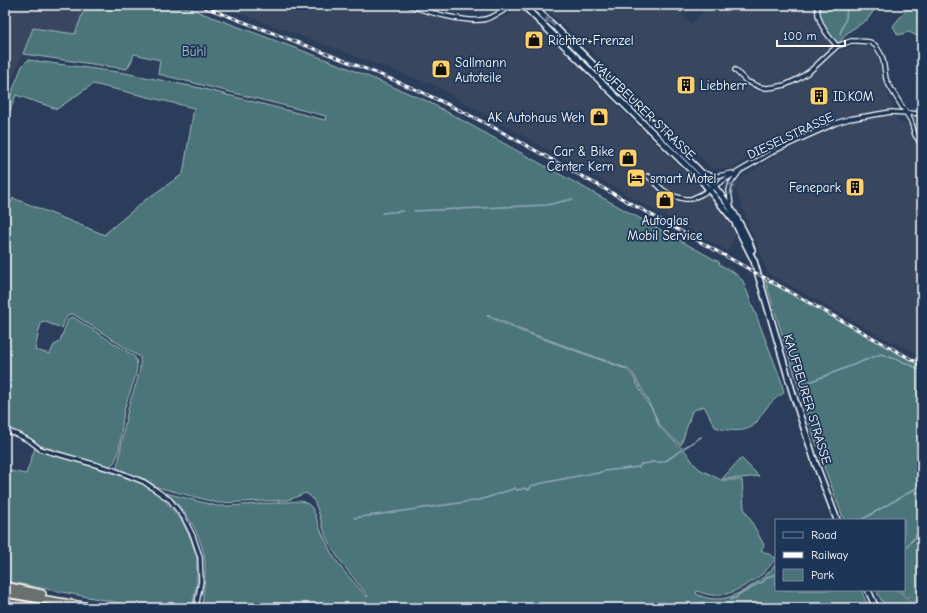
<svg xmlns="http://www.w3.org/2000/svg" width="927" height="613" viewBox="0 0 927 613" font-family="'Comic Neue',sans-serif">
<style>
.built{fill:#39475e}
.green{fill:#4b747a;stroke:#a5babc}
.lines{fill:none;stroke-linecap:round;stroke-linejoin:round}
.stream{stroke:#90a9bb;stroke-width:1.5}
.minor-casing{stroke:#fff;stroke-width:6}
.secondary-casing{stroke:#fff;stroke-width:8}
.motorway-casing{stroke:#fff;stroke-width:10}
.minor{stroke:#1d3557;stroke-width:3.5}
.secondary{stroke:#1d3557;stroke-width:5}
.motorway{stroke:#6b706d;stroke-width:7}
.rail-casing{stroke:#fff;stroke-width:3}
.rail{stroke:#1d3557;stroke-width:1.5;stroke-dasharray:4.5;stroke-linecap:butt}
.oneway{stroke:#6c7c92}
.labels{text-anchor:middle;stroke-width:3.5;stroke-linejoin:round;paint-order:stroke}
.poi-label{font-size:13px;fill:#fff;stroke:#1d3557;text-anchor:start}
.park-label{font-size:13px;fill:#aec0c3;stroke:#1d3557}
.street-label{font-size:13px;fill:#fff;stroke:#1d3557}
</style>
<rect width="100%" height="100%" fill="#2a3d5a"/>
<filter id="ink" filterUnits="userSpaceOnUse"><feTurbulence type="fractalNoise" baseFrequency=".025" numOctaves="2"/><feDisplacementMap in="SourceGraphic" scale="8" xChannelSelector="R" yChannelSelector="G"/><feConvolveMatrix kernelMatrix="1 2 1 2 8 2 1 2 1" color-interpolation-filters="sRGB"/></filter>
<g filter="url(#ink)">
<!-- built -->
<path class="built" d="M5 5H77L85 6 75 34 33 28 5 97Z
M218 5H397L407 9 463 23 482 22 506 17 522 9 629 118 721 206 738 231 727 251 433 85Z
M542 5H672L691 24 710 5H813L815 20 838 51 853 46 869 47 872 50 877 56 880 65 881 74 897 119 900 123H922V356L884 338 768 273 733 183 779 154 811 138 806 129 772 144 729 169 711 168 581 41Z"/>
<!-- green -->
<path class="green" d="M77 5H180L343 66 427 101 719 262 720 265C729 269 736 273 743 281L781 380 784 393C774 398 768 406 761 415 760 417 758 420 756 423 747 434 727 431 715 427L704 406 692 411 681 445 665 431 661 427 646 397 634 375 628 369 623 367 522 330 488 315 487 316 521 331 623 368 627 370 633 376 646 401 652 409 660 428 686 452 695 465 701 470 721 480H742L744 508 764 545 761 550 776 558C767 571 760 577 746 585 729 595 716 599 697 591L696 594C716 603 729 599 748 588 759 581 768 574 776 564V590H861L869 608H202C203 592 207 571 204 555 199 531 185 508 166 493L217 506H229L301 501 308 504 313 509 321 531 332 554 343 570 367 597 368 596C353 577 338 561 327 539 322 527 320 513 314 501 312 497 309 495 305 493L294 498 287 500 218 503 157 487 145 479 119 470C115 467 118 463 119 459 122 443 124 426 128 409 132 391 142 376 140 357L135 354 73 314H70C65 317 64 323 62 328L42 321 39 330 35 350 50 354 54 345 58 343 60 341 68 319 71 317H73L134 356C136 359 137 361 137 364 137 378 129 393 125 407 121 422 122 445 116 459 114 464 111 466 106 466L41 446 31 439 19 432 5 428V210L7 211 13 198 105 235 106 233 145 200 183 174 194 108 93 84 57 109 16 95 5 124V110L22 66 28 60 125 73 200 88 325 120 326 116 158 74 160 60 134 54 132 60 127 69 23 54 33 28 75 34 85 7Z
M819 5H878L867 20 848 32 840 42 837 44C830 36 822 25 820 15 819 12 819 8 819 5Z
M910 5 921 9H922V33L917 36 909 32 898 35 893 26Z
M765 280 922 367V528L904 549V520H844L820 456 829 448 828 445 817 446Z
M35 448 40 451 113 473 143 484 156 492 167 503 182 521 191 539 197 557V582L192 608H145L5 581V470L26 474Z
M741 458 759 476 742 478 722 479Z
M922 531V608L900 590H904V553L910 543Z
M876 590H898L918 608H889L881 600Z"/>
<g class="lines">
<!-- stream -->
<path class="stream" d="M840 34 846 18 847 5
M414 211 547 205 573 199
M382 213 403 211
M807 383 881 354 909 364 922 371
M684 448 701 437
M354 518 480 500 510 490 515 488 517 490 523 489 524 488 529 490 532 485H536L538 484 593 473 595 474 604 471 639 467 641 464 650 463 651 462C666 464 670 458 681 450
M861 520 922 485
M731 600 733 598H736L739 594 745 592 753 587 759 583 763 582 767 577 776 574
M688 608 704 602"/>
<defs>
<path id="minor" d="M409 5C427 12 469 24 486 19 495 16 504 11 511 5
M677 5 681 9 685 5
M817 5C818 9 817 14 819 18 822 29 830 38 837 46
M735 70 746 81 760 87 767 88 775 87 785 85 798 79 810 71 837 46 851 41H858L870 42 876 46 881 54 883 60 886 79 890 87 911 121 915 135 922 145
M703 173C714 177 722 176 732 173
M648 176 663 190 673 196 685 199H691L702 194 719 183 776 150 836 123 849 119 891 112 922 114
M731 207 729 190 731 183 739 172
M5 430 18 435 30 441 40 449 114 470 144 482 170 500 184 518 193 536 200 557 201 581 196 608"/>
<path id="secondary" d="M523 5 702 181 734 221 754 261 793 394 815 462 837 520
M532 5C576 47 619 90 662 133 692 165 722 187 742 228 746 235 749 242 752 250
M868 590 876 608"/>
<path id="motorway" d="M5 586 42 594
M5 593 95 608
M5 602 39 608"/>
</defs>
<!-- minor casing -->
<use href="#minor" class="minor-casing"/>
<!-- secondary casing -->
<use href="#secondary" class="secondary-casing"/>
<!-- motorway casing -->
<use href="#motorway" class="motorway-casing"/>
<!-- minor -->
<use href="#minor" class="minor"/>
<!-- secondary -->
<use href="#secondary" class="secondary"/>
<!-- motorway -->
<use href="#motorway" class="motorway"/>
<defs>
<path id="rail" d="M199 5C267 31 336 56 403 84 434 97 463 112 493 127L922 365"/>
</defs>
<!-- rail casing -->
<use href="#rail" class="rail-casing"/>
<!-- rail -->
<use href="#rail" class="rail"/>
</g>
<!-- one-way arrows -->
<defs><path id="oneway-shaft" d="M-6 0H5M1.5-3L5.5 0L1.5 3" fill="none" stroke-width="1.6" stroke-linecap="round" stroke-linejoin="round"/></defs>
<g class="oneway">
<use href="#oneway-shaft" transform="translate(550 22) rotate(-136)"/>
<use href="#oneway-shaft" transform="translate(731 188) rotate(-77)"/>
</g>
</g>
<!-- icons -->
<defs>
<symbol id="shop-square" viewBox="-11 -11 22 22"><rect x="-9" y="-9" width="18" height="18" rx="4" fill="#ffd166" stroke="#1d3557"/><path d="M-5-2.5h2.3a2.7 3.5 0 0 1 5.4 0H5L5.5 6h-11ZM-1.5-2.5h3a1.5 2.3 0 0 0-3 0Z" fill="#111"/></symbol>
<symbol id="building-square" viewBox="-11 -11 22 22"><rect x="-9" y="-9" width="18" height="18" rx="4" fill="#ffd166" stroke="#1d3557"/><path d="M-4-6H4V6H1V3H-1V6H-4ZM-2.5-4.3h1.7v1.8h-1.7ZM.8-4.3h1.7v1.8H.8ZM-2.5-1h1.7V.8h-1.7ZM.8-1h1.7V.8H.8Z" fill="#111"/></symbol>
<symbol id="hotel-square" viewBox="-11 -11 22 22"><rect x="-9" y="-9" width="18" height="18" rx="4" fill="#ffd166" stroke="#1d3557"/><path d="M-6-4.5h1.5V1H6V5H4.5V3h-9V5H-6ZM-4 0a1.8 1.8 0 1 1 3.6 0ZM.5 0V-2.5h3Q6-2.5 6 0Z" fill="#111"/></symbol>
</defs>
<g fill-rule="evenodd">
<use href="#shop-square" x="523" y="29" width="22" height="22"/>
<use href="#shop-square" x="430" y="58" width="22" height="22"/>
<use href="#building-square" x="675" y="74" width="22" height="22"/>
<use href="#building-square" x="808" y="85" width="22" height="22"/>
<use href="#shop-square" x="588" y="106" width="22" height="22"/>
<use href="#shop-square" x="617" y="147" width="22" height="22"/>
<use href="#hotel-square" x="625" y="167" width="22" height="22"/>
<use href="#building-square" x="844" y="176" width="22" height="22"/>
<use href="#shop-square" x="654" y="189" width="22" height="22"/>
</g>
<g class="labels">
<!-- poi labels -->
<g class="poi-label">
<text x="548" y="45">Richter+Frenzel</text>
<text x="455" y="67">Sallmann<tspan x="455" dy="15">Autoteile</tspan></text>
<text x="700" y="90">Liebherr</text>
<text x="833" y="101">ID.KOM</text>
<text x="585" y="122" text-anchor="end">AK Autohaus Weh</text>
<text x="614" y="156" text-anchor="end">Car &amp; Bike<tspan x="614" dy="15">Center Kern</tspan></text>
<text x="650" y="183">smart Motel</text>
<text x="841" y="192" text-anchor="end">Fenepark</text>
<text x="665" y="225" text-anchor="middle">Autoglas<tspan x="665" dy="15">Mobil Service</tspan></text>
</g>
<!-- park labels -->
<g class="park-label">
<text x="194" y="56">Bühl</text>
</g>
<!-- street labels -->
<g class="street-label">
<text transform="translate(645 110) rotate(44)" y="5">KAUFBEURER STRASSE</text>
<text transform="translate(790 135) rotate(-25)" y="5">DIESELSTRASSE</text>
<text transform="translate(808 399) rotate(73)" y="5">KAUFBEURER STRASSE</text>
</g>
</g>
<!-- margin -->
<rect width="927" height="613" fill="none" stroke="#1d3557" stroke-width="20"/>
<rect x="10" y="10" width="907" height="593" fill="none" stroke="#fff" stroke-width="1.5" filter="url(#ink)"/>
<!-- legend -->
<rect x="775" y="519" width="130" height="72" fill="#1d3557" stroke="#77869a"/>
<rect x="783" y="532" width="20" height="6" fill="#1d3557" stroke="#77869a"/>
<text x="811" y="539" font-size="12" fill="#ffffff">Road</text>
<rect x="783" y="552" width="20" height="6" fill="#ffffff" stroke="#77869a"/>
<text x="811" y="559" font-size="12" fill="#ffffff">Railway</text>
<rect x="783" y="569" width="20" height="12" fill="#4b747a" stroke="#77869a"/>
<text x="811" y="579" font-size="12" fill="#ffffff">Park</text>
<!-- scale -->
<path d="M777 40v6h68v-6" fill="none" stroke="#ffffff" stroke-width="2"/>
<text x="783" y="40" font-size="12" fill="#ffffff" stroke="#1d3557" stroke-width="3" paint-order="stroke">100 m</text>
</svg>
